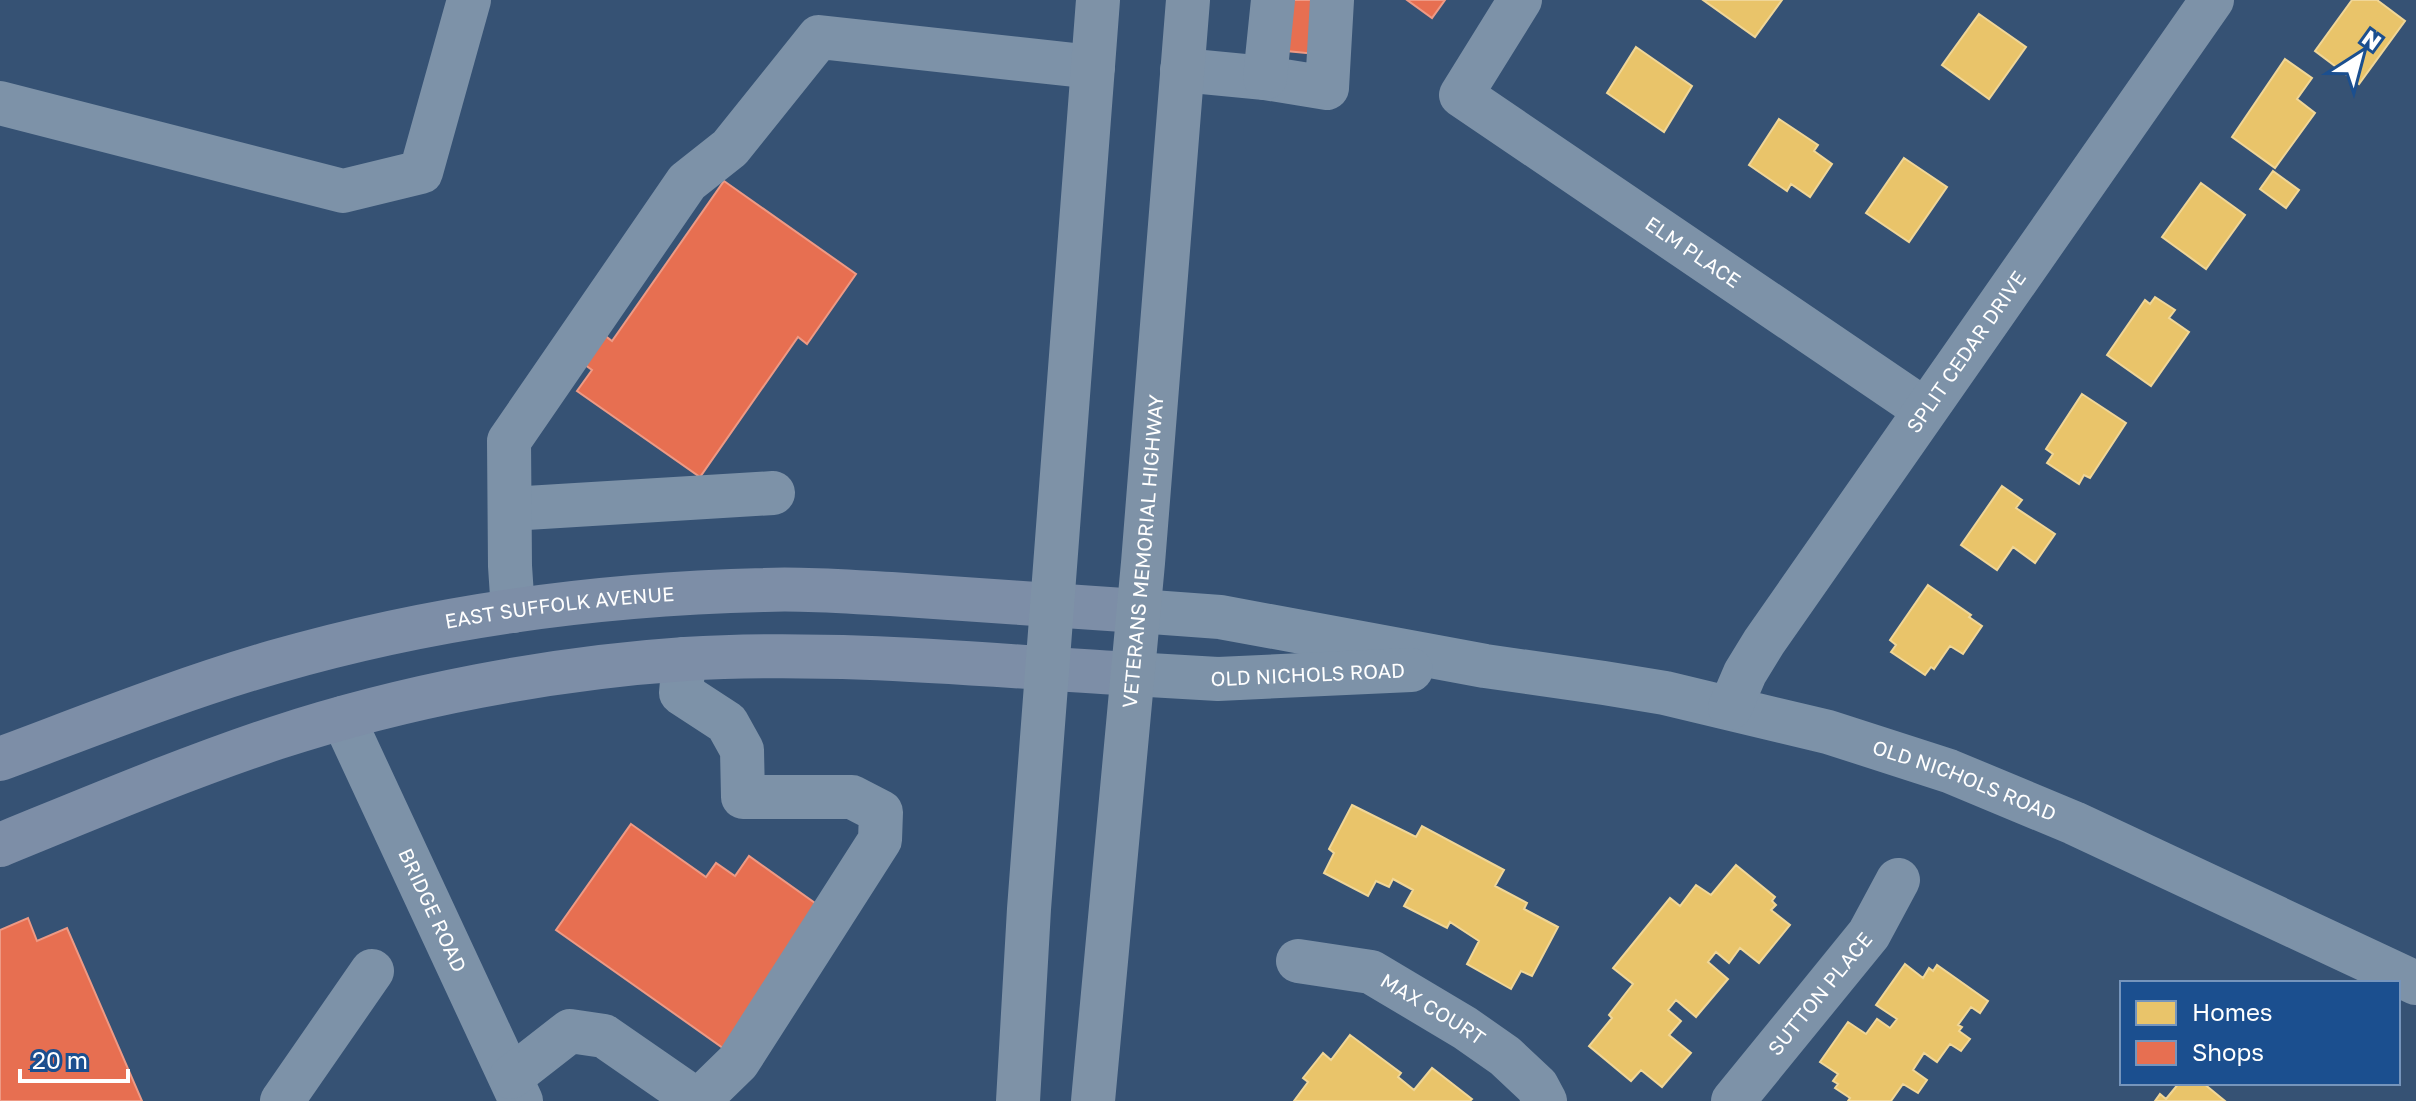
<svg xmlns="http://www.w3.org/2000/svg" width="2416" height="1101" viewBox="0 0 2416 1101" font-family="'Golos Text',sans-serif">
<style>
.homes{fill:#e9c46a;stroke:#f0d697;stroke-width:2}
.shops{fill:#e76f51;stroke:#ee9a85;stroke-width:2}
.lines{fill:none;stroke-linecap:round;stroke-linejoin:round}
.minor{stroke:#7d92a8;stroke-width:44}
.major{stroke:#7d8ea7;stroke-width:44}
.highway{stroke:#7e92a7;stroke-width:44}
.labels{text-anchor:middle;stroke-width:8;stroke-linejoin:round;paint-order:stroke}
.street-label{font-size:20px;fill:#fff;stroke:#1b4f8f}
</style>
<rect width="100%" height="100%" fill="#365274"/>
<!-- homes -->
<path class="homes" d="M1703 0H1782L1755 37Z
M2352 0H2377L2405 21 2359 84 2315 51Z
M1979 14 2026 47 1989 99 1942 65Z
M1636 47 1692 86 1664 132 1607 93Z
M2285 59 2312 78 2297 99 2315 113 2275 168 2232 137Z
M1779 119 1818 145 1814 151 1832 164 1810 197 1791 184 1787 191 1749 165Z
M1904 158 1947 187 1909 242 1866 213Z
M2273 171 2299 190 2286 208 2260 189Z
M2201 183 2245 215 2206 269 2162 237Z
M2155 297 2175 310 2169 318 2189 332 2151 386 2107 355 2145 300 2150 304Z
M2082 394 2126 423 2090 478 2084 475 2079 484 2047 463 2053 454 2046 449Z
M2002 486 2022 500 2016 508 2055 534 2035 563 2013 547 1997 570 1961 545Z
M1928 585 1971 615 1969 617 1982 626 1963 654 1950 646 1934 669 1931 667 1925 675 1891 652 1896 645 1890 640Z
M1352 805 1416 837 1422 826 1504 870 1495 886 1527 903 1524 909 1558 927 1532 976 1521 971 1511 989 1467 964 1479 941 1450 922 1447 928 1404 906 1413 890 1393 879 1389 887 1376 881 1368 896 1324 873 1334 853 1329 849Z
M1736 865 1775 897 1772 901 1776 905 1771 910 1790 925 1759 963 1740 948 1729 963 1716 952 1708 962 1728 979 1696 1017 1676 1000 1668 1010 1681 1021 1669 1035 1691 1053 1662 1087 1641 1070 1631 1081 1589 1046 1612 1018 1609 1015 1633 984 1613 968 1670 898 1680 906 1696 885 1711 895Z
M1905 964 1923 978 1929 968 1933 971 1937 965 1988 1001 1980 1013 1971 1007 1958 1025 1962 1027 1959 1031 1970 1039 1961 1051 1950 1044 1937 1062 1924 1053 1913 1070 1927 1080 1918 1093 1903 1084 1891 1101H1848L1850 1098 1835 1088 1838 1084 1833 1081 1838 1074 1820 1062 1848 1022 1866 1034 1877 1019 1890 1028 1897 1019 1876 1005Z
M1350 1035 1401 1073 1398 1077 1414 1090 1432 1068 1472 1099 1470 1101H1294L1308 1082 1303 1078 1323 1053 1331 1060Z
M2179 1083H2203L2225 1101H2155L2160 1094 2166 1099Z"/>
<!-- shops -->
<path class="shops" d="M1281 0H1322L1316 54 1276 50Z
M1407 0H1445L1432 18Z
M724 181 856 274 807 344 798 337 700 477 577 391 592 370 570 354 591 325 612 341Z
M631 824 706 877 716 863 735 876 749 856 829 913 730 1053 556 930Z
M28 918 37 941 67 928 142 1101H0V930Z"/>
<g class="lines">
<!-- minor -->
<g class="minor">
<path id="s1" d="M1520 0 1461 95 1925 410"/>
<path d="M1182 70 1265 78 1327 88 1332 0"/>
<path d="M1265 78 1273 0"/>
<path d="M0 103 343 191 421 172 469 0"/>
<path d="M510 509 773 493"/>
<path d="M513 611 510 566 509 441 687 182 730 148 819 37 1093 67"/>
<path id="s2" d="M1138 611 1220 617 1485 666 1604 683 1665 693 1828 732 1949 771 2074 823 2416 983"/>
<path id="s3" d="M1132 674 1218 679 1411 670"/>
<path id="s4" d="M1730 708 1745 673 1764 642 2212 0"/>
<path id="s5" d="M343 718 521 1101"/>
<path id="s6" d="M1298 961 1371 972 1465 1028 1505 1056 1537 1086 1545 1101"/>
<path d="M511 1077 570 1031 604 1036 698 1101 738 1062 880 840 881 812 852 797H743L742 750 727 723 681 693 684 659"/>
<path d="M282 1101 372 971"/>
<path id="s7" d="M1733 1101 1869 934 1898 880"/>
</g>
<!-- major -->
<g class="major">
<path id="s8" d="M0 759C91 725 181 689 274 662 433 616 598 594 764 590 806 588 848 592 891 594 973 599 1056 606 1138 611"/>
<path d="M0 845C91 808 183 769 276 738 404 696 551 668 685 659 834 650 983 665 1132 674"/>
</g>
<!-- highway -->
<g class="highway">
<path d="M1018 1101 1029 909 1098 0"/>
<path id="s9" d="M1093 1101 1143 563 1188 0"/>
</g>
</g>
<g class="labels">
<!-- street labels -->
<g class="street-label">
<text dy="7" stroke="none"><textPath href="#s1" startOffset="392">ELM PLACE</textPath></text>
<text dy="7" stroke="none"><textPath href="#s4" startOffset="428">SPLIT CEDAR DRIVE</textPath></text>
<text dy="7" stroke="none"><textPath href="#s9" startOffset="552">VETERANS MEMORIAL HIGHWAY</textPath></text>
<text dy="7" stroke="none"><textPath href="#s8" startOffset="582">EAST SUFFOLK AVENUE</textPath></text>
<text dy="7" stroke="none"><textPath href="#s3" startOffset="176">OLD NICHOLS ROAD</textPath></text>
<text dy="7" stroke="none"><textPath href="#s2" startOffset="846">OLD NICHOLS ROAD</textPath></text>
<text dy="7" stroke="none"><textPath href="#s5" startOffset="212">BRIDGE ROAD</textPath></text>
<text dy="7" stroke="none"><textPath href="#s7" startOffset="138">SUTTON PLACE</textPath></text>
<text dy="7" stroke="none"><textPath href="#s6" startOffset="146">MAX COURT</textPath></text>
</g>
</g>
<!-- legend -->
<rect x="2120" y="981" width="280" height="104" fill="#1b4f8f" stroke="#7695bc" stroke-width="2"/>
<rect x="2136" y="1001" width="40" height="24" fill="#e9c46a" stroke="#7695bc" stroke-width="2"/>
<text x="2192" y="1021" font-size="24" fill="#ffffff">Homes</text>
<rect x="2136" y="1041" width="40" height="24" fill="#e76f51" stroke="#7695bc" stroke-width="2"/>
<text x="2192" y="1061" font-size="24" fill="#ffffff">Shops</text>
<!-- north arrow -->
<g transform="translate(2360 56) rotate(36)" stroke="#1b4f8f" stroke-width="6" paint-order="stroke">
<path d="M0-6L14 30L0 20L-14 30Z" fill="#ffffff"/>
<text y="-12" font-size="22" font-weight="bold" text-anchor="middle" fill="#ffffff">N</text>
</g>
<!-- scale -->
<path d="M20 1069v12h108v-12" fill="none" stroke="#ffffff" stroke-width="4"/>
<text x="32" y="1069" font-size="24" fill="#ffffff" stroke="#1b4f8f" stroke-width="6" paint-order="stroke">20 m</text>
</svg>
